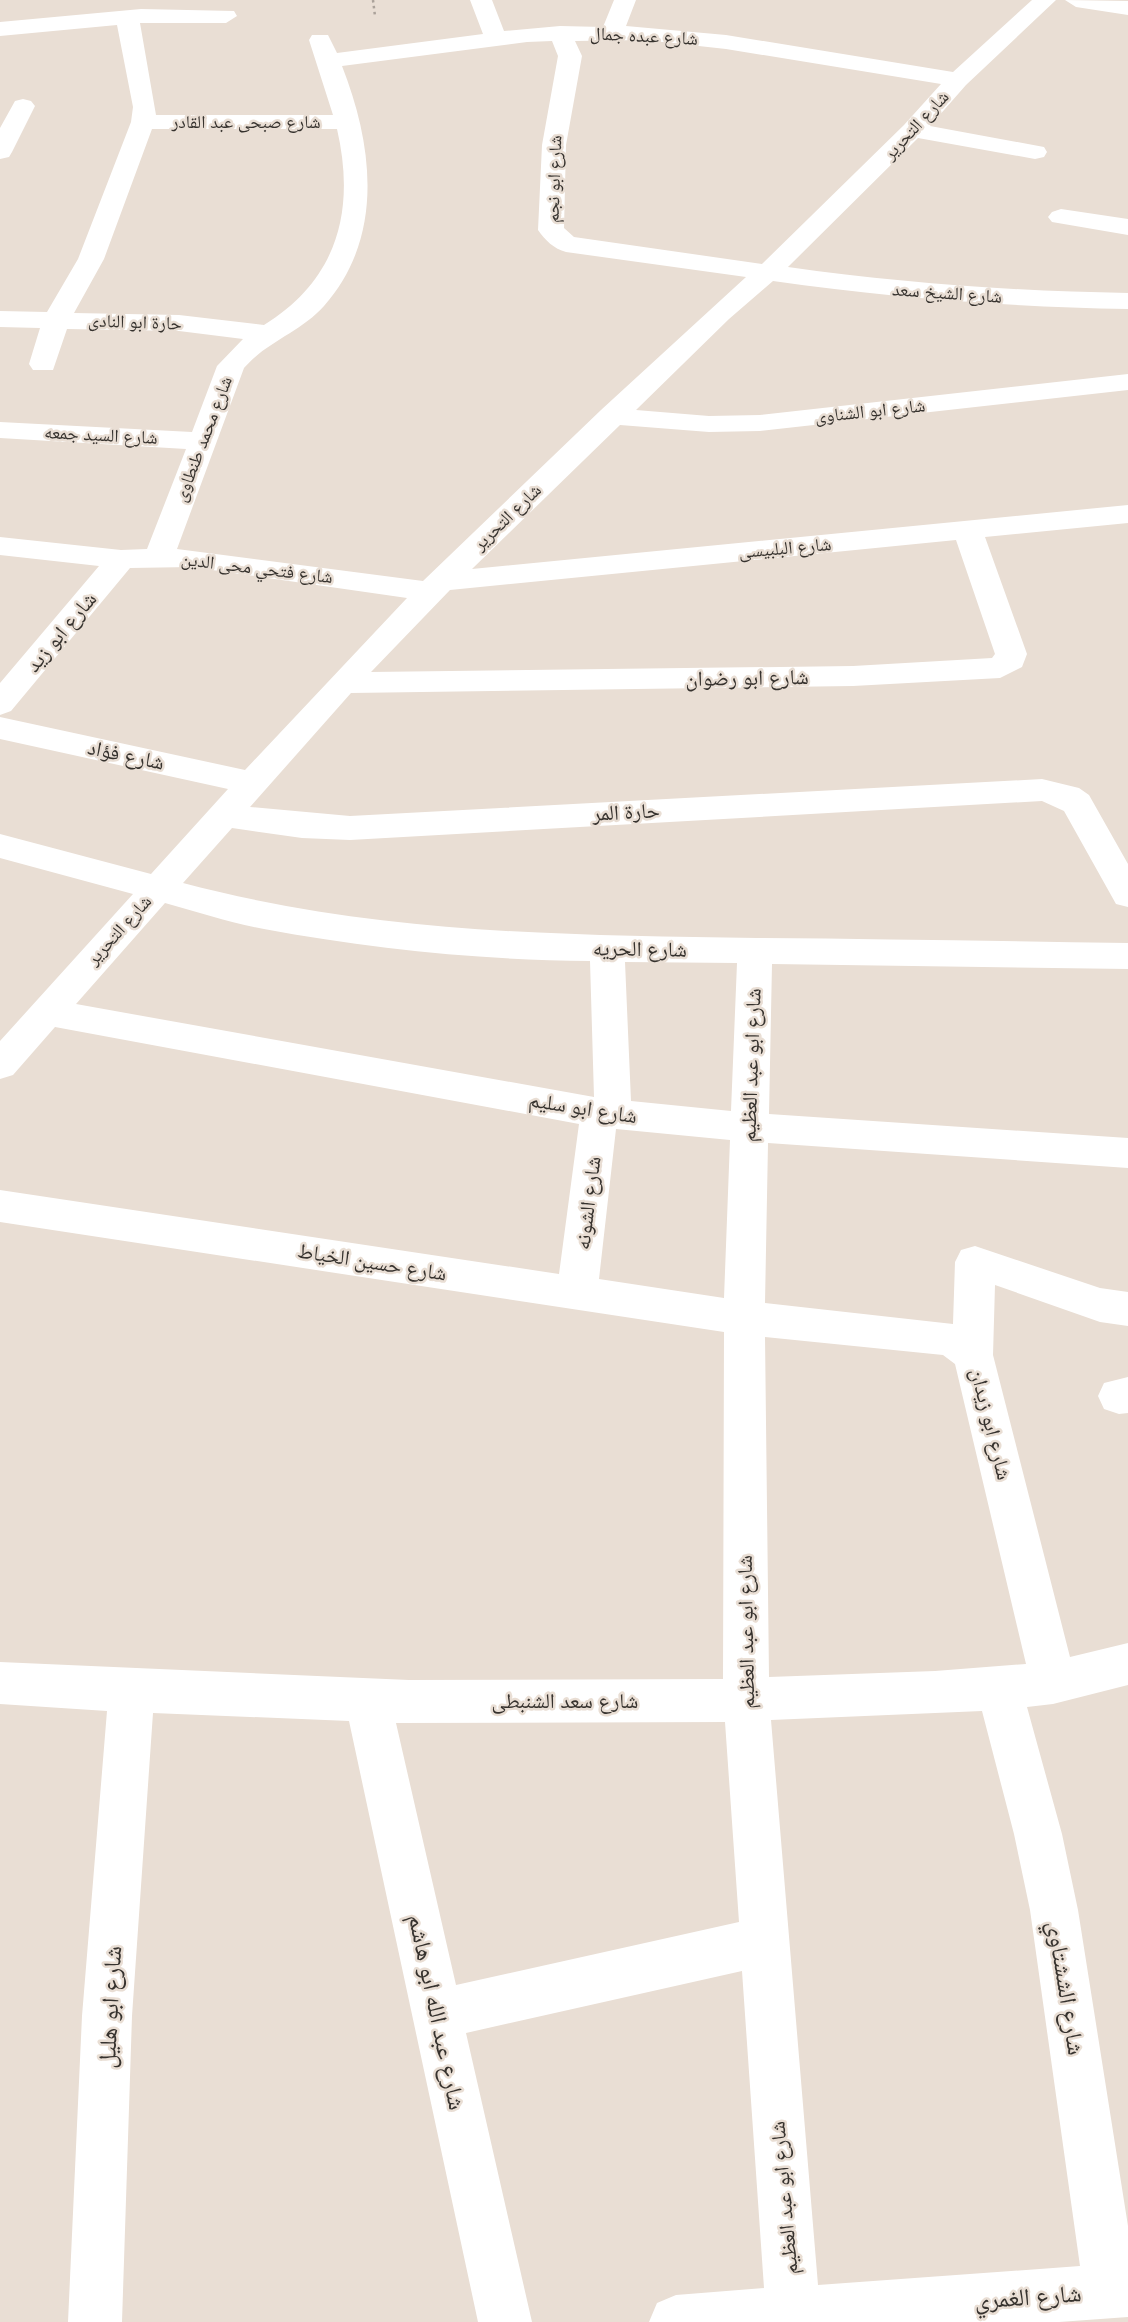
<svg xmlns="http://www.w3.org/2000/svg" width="1128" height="2322" viewBox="0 0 1128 2322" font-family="'Fira Sans','Noto Naskh Arabic',sans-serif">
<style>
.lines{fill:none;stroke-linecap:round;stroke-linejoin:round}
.path{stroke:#aba29a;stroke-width:2.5;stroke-dasharray:2.5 3.5;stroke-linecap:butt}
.minor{fill:#fff;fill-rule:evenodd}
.labels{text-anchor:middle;stroke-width:5;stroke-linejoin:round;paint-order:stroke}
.far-street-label{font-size:18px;fill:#36322e;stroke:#e9ded4}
.street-label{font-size:21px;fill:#36322e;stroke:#e9ded4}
.near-street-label{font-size:24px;fill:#36322e;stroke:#e9ded4}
</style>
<rect width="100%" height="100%" fill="#e9ded4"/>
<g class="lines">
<!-- path -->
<path class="path" d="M373 0 375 16"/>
<!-- minor -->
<path class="minor" d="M470 0H492L504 31 560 26 603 27 614 0H636L626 26 726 35 953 72 1032 0H1056L966 85 930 126 1044 147 1047 152 1044 157 1035 159 918 138 788 267C901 283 1014 291 1128 293V309C1009 307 892 298 773 281L729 319 636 410 709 416 760 415 1128 374V390L760 431 709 432 620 425 472 569 1128 505V523L985 537 1027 654 1022 667 1000 678 853 686 351 693 250 807 350 816 1042 779 1079 788 1089 795 1128 864V907L1116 904 1064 811 1042 801 350 840 302 838 232 828 183 883C376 934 559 935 757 938 880 939 1004 941 1128 943V969L772 964 769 1114 1128 1138V1168L768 1143 765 1303 953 1324 955 1262 961 1250 975 1246 1100 1288 1128 1292V1326L1100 1322 995 1285 993 1355 1070 1657 1128 1643V1685L1053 1704 1027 1707 1062 1834 1078 1910 1128 2226V2317L1059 2322H649L657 2303 676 2295 764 2288 742 1971 466 2033 532 2322H478L349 1721 153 1713 132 2016 122 2322H68L82 2016 107 1711 0 1704V1662L409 1680 723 1679 724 1332 0 1222V1190L559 1274 579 1124 55 1027 13 1075 0 1079V1041L133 894 0 858V834L151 874 228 789 0 739V717L245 770 407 598 191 567 130 568 11 711 0 715V683L99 566 0 555V537L121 550 147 549 186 449 0 438V422L192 432 217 366 243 339 179 331 67 329 53 370H33L29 364 40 328 0 327V311L47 312 78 259 131 122 133 107 117 25 0 36V22L141 9 234 11 237 16 226 23H140L156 115H333L309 40 312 35H328L337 53 483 34ZM644 40 726 49 941 84 904 125 762 264 574 237 564 228 566 145 582 56 575 41ZM552 41 558 56 542 145 538 230C545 240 554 249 566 252L746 277 601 410 423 581 177 549 244 368C266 342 301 332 324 306 385 237 373 145 342 66L527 42ZM152 129H337C356 211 337 280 264 325L179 315 74 313 104 259ZM956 540 995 654 992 658 853 666 371 672 450 590ZM165 903C198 912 231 923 264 929 371 949 481 960 590 961L594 1097 76 1004ZM625 962 737 963 731 1111 631 1101ZM616 1129 730 1140 724 1298 599 1279ZM765 1337 943 1355 955 1364 1026 1664 935 1671 769 1677ZM982 1711 1014 1834 1030 1910 1080 2266 818 2285 771 1720ZM725 1722 739 1922 456 1985 396 1723Z
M1065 0 1128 1V15L1076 7Z
M23 99 31 101 35 106 12 152 9 157 0 159V128L15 101Z
M1061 209 1128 219V235L1052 222 1048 217 1052 212Z
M1128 1377V1413L1119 1414 1104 1409 1098 1396 1104 1383Z"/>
</g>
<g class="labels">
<!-- far-street labels -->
<g class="far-street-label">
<text transform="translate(644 36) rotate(3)" y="6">شارع عبده جمال</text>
<text x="246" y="128">شارع صبحى عبد القادر</text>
<text transform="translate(916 125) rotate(-47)" y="6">شارع التحرير</text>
<text transform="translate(554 179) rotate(-88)" y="6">شارع ابو نجم</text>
<text transform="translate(947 293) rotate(4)" y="6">شارع الشيخ سعد</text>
<text transform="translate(135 322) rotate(2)" y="6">حارة ابو النادى</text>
<text transform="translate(870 411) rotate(-6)" y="6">شارع ابو الشناوى</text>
<text transform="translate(101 435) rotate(3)" y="6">شارع السيد جمعه</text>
<text transform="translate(203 439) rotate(-69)" y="6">شارع محمد طنطاوى</text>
<text transform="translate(507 517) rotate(-44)" y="6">شارع التحرير</text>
<text transform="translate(785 548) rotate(-5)" y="6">شارع البلبيسى</text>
<text transform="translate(257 568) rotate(7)" y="6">شارع فتحي محى الدين</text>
<text transform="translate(119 930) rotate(-48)" y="6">شارع التحرير</text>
</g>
<!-- street labels -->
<g class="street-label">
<text transform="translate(61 632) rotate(-50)" y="7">شارع ابو زيد</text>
<text transform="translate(747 678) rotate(-1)" y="7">شارع ابو رضوان</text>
<text transform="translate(126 755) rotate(12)" y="7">شارع فؤاد</text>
<text transform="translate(626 812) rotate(-3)" y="7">حارة المر</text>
<text transform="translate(640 949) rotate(1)" y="7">شارع الحريه</text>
<text transform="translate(751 1065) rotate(-88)" y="7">شارع ابو عبد العظيم</text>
<text transform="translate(583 1108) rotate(9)" y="7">شارع ابو سليم</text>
<text transform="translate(588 1203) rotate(-83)" y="7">شارع الشونه</text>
<text transform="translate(372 1262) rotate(9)" y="7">شارع حسين الخياط</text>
<text transform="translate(991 1424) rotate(76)" y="7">شارع ابو زيدان</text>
<text transform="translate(746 1632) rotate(-91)" y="7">شارع ابو عبد العظيم</text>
<text x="565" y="1708">شارع سعد الشنبطى</text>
<text transform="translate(784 2198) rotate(-95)" y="7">شارع ابو عبد العظيم</text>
</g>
<!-- near-street labels -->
<g class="near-street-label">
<text transform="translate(1066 1988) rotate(81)" y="8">شارع الششتاوي</text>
<text transform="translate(110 2007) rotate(-87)" y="8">شارع ابو هليل</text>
<text transform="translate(437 2012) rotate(78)" y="8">شارع عبد الله ابو هاشم</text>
<text transform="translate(1028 2297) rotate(-4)" y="8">شارع الغمري</text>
</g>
</g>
</svg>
